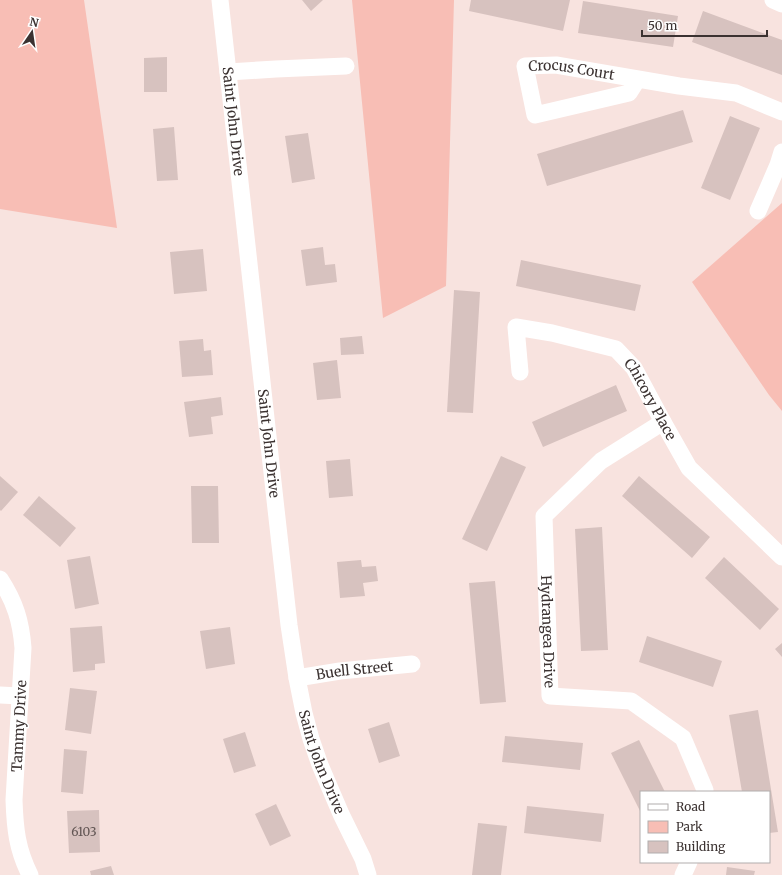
<svg xmlns="http://www.w3.org/2000/svg" width="782" height="875" viewBox="0 0 782 875" font-family="Merriweather,serif">
<style>
.green{fill:#f8beb5}
.building{fill:#d7c2bf}
.lines{fill:none;stroke-linecap:round;stroke-linejoin:round}
.street{stroke:#fff;stroke-width:17}
.labels{text-anchor:middle;stroke-width:3;stroke-linejoin:round;paint-order:stroke}
.number-label{font-size:12px;fill:#625654}
.street-label{font-size:14px;fill:#3b3231;stroke:#fff}
</style>
<rect width="100%" height="100%" fill="#f8e3df"/>
<!-- green -->
<path class="green" d="M0 0H84L117 228 0 209Z
M352 0H454L446 286 383 318Z
M782 203V411L769 395 692 282Z"/>
<!-- building -->
<path class="building" d="M302 0H323L311 11Z
M471 0H570L563 31 469 11Z
M583 1 678 16 673 47 578 33Z
M703 11 782 40V75L692 42Z
M167 57V92H144V58Z
M683 110 693 142 547 186 537 154Z
M730 116 760 128 730 200 701 188Z
M174 127 178 180 157 181 153 129Z
M308 133 315 179 292 183 285 136Z
M323 247 325 265 335 264 337 282 306 286 301 250Z
M203 249 207 291 174 294 170 252Z
M521 260 641 285 635 311 516 286Z
M454 290 480 292 473 413 447 412Z
M362 336 364 354 341 355 340 338Z
M203 339 204 351 211 350 213 375 182 377 179 341Z
M337 360 341 398 317 400 313 363Z
M616 385 627 411 543 447 532 422Z
M221 397 223 415 211 417 213 434 189 437 184 402Z
M501 456 526 467 487 551 462 539Z
M350 459 353 496 329 498 326 461Z
M0 476 18 492 1 511 0 510Z
M639 476 710 537 692 558 622 496Z
M191 486H218L219 543H192Z
M39 496 76 528 60 547 23 515Z
M602 527 608 650 581 651 575 529Z
M90 556 99 604 75 609 67 560Z
M724 557 779 609 760 630 705 578Z
M361 560 362 567 376 566 378 581 363 583 365 596 340 598 337 562Z
M495 581 506 702 480 704 469 583Z
M102 626 105 663 95 664V670L73 672 70 628Z
M230 627 235 664 206 669 200 631Z
M647 636 722 661 713 687 639 662Z
M782 643V657L775 649Z
M70 688 97 691 91 734 65 730Z
M758 710 778 832 769 833V792H742L729 715Z
M389 722 400 756 379 763 368 729Z
M245 732 256 766 234 773 223 739Z
M505 736 583 743 580 770 502 762Z
M639 740 665 792H641V813L611 753Z
M64 749 87 751 83 794 61 792Z
M276 804 291 836 270 846 255 814Z
M527 806 604 814 601 842 524 833Z
M99 810 100 852 69 853 67 811Z
M478 823 507 826 501 875H472Z
M111 866 114 875H91L90 871Z
M727 867 755 871 754 875H726Z"/>
<g class="lines">
<!-- street -->
<g class="street">
<path id="s1" d="M220 0 276 509 289 625 297 678 304 713 311 739 320 765 341 814 363 859 368 875"/>
<path d="M773 0 782 4"/>
<path d="M228 72 276 69 346 66"/>
<path id="s2" d="M638 79 629 93 535 115 525 66 556 65 679 86 736 93 782 112"/>
<path d="M758 211 778 165 782 152"/>
<path id="s3" d="M520 372 516 327 552 333 616 349 634 368 663 422 689 468 782 557"/>
<path id="s4" d="M663 422 601 461 544 516 550 696 631 701 683 738 705 790V792"/>
<path d="M0 579C15 602 21 621 23 648L14 800C15 829 17 849 30 875"/>
<path id="s5" d="M297 678 340 671 412 664"/>
<path d="M0 695 20 696"/>
<path d="M683 875 689 862"/>
</g>
</g>
<g class="labels">
<!-- number labels -->
<g class="number-label">
<text x="84" y="836">6103</text>
</g>
<!-- street labels -->
<g class="street-label">
<text dy="5" stroke="none"><textPath href="#s2" startOffset="210">Crocus Court</textPath></text>
<text dy="5" stroke="none"><textPath href="#s1" startOffset="122">Saint John Drive</textPath></text>
<text dy="5" stroke="none"><textPath href="#s3" startOffset="209">Chicory Place</textPath></text>
<text dy="5" stroke="none"><textPath href="#s1" startOffset="446">Saint John Drive</textPath></text>
<text dy="5" stroke="none"><textPath href="#s4" startOffset="268">Hydrangea Drive</textPath></text>
<text dy="5" stroke="none"><textPath href="#s5" startOffset="58">Buell Street</textPath></text>
<text transform="translate(19 726) rotate(-87)" y="5">Tammy Drive</text>
<text dy="5" stroke="none"><textPath href="#s1" startOffset="770">Saint John Drive</textPath></text>
</g>
</g>
<!-- legend -->
<rect x="640" y="791" width="130" height="72" fill="#ffffff" stroke="#b1adad"/>
<rect x="648" y="804" width="20" height="6" fill="#ffffff" stroke="#b1adad"/>
<text x="676" y="811" font-size="12" fill="#3b3231">Road</text>
<rect x="648" y="821" width="20" height="12" fill="#f8beb5" stroke="#b1adad"/>
<text x="676" y="831" font-size="12" fill="#3b3231">Park</text>
<rect x="648" y="841" width="20" height="12" fill="#d7c2bf" stroke="#b1adad"/>
<text x="676" y="851" font-size="12" fill="#3b3231">Building</text>
<!-- north arrow -->
<g transform="translate(32 32) rotate(13)" stroke="#ffffff" stroke-width="3" paint-order="stroke">
<path d="M0-3L7 15L0 10L-7 15Z" fill="#3b3231"/>
<text y="-6" font-size="11" font-weight="bold" text-anchor="middle" fill="#3b3231">N</text>
</g>
<!-- scale -->
<path d="M642 30v6h125v-6" fill="none" stroke="#3b3231" stroke-width="2"/>
<text x="648" y="30" font-size="12" fill="#3b3231" stroke="#ffffff" stroke-width="3" paint-order="stroke">50 m</text>
</svg>
